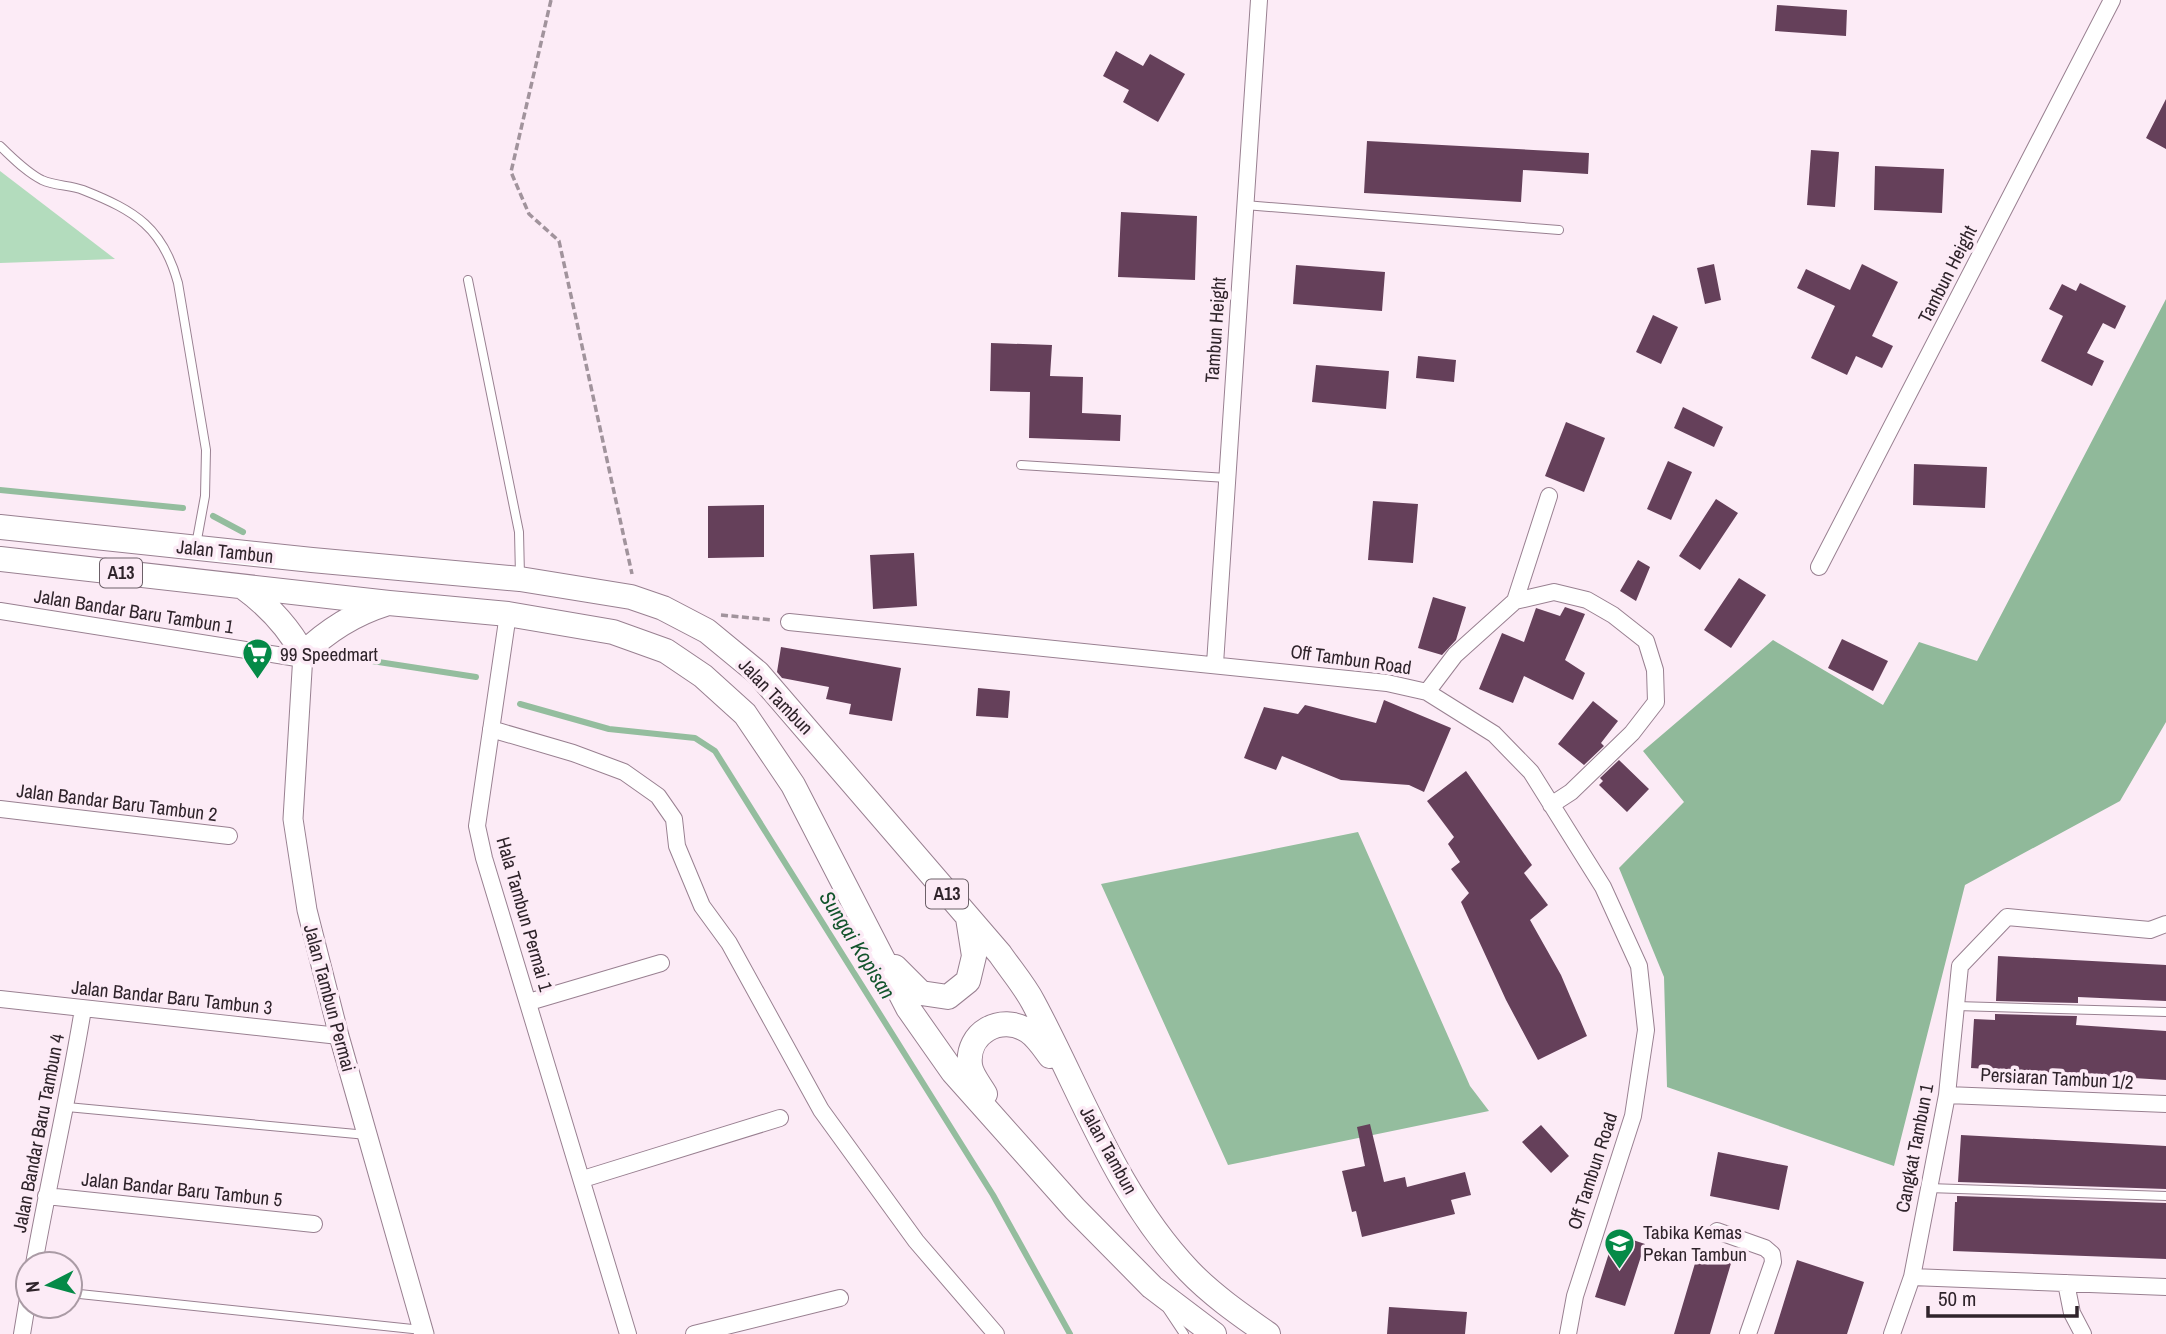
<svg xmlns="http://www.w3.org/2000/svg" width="2166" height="1334" viewBox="0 0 2166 1334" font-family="'Archivo Narrow',sans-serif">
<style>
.green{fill:#b3dcbd}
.forest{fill:#90b99a}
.water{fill:#94bd9e}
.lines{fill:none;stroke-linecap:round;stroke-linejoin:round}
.stream{stroke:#94bd9e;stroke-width:6}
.building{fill:#65405a}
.service-casing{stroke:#998091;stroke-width:10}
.minor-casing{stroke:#998091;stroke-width:18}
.tertiary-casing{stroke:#998091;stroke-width:21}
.primary-casing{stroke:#998091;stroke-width:26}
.path{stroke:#a1939c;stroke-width:3.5;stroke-dasharray:7 3.5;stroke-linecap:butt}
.service{stroke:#fff;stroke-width:8}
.minor{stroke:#fff;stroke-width:16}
.tertiary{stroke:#fff;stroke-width:19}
.primary{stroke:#fff;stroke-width:24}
.labels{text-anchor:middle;stroke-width:7;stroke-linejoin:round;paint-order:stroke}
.shield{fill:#fcebf6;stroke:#6c6068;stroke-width:2}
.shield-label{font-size:18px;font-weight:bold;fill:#2f242b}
.street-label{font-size:19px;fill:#2f242b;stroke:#fcebf6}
.poi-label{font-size:19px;fill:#2f242b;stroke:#fcebf6;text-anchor:start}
.water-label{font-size:21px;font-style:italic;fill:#12542c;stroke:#fcebf6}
</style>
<rect width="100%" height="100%" fill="#fcebf6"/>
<!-- green -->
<path class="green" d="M0 171 115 259 0 263Z"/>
<!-- forest -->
<path class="forest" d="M2166 299V722L2120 801 1965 885 1894 1166 1667 1087 1664 977 1619 868 1684 802 1643 751 1773 640 1883 705 1919 642 1977 661Z"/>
<!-- water -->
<path class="water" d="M1358 832 1470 1086 1489 1111 1228 1165 1101 884Z"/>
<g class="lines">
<!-- stream -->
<path class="stream" d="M0 490 183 508
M213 516 243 532
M346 657 476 677
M520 704 609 729 695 738 715 751 993 1195 1070 1334"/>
</g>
<!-- building -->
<path class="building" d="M1777 5 1847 10 1846 36 1775 31Z
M1116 51 1143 66 1150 54 1185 74 1158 122 1123 102 1129 90 1103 76Z
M2166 99V149L2146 138Z
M1367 141 1589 153 1588 174 1523 170 1521 202 1364 193Z
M1811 150 1839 152 1835 207 1807 205Z
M1875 166 1944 169 1942 213 1874 210Z
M1121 212 1197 216 1195 280 1118 277Z
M1714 264 1721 300 1705 304 1697 268Z
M1862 264 1898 282 1872 336 1893 346 1882 368 1856 356 1847 375 1811 358 1835 306 1797 288 1806 269 1850 290Z
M1296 265 1385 272 1382 311 1293 304Z
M2080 283 2126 306 2115 329 2103 323 2087 353 2104 361 2092 386 2041 361 2063 316 2049 309 2062 284 2076 291Z
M1653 315 1678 327 1661 364 1636 352Z
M991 343 1052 345 1050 376 1083 377 1082 413 1121 415 1120 441 1029 438 1030 392 990 391Z
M1418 356 1456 360 1454 382 1416 378Z
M1316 365 1389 371 1386 409 1312 402Z
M1683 407 1723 427 1714 447 1674 428Z
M1566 422 1605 438 1584 492 1545 476Z
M1668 461 1692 472 1671 520 1647 509Z
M1914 464 1987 467 1985 508 1913 505Z
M1716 499 1738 513 1700 570 1679 556Z
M1373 501 1418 504 1413 563 1368 560Z
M764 505V557L708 558V506Z
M914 553 917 606 873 609 870 555Z
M1638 560 1650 567 1636 601 1620 591Z
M1739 578 1766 595 1731 648 1704 630Z
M1433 597 1466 607 1456 640 1442 655 1418 648Z
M1565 607 1585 614 1565 660 1585 673 1573 700 1524 676 1513 703 1479 689 1502 633 1524 642 1536 608 1560 616Z
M1842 639 1888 661 1873 691 1828 668Z
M781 647 901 668 892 721 849 714 851 704 826 699 829 687 782 678 777 672Z
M978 688 1010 691 1008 718 976 716Z
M1384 700 1451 728 1424 792 1409 785 1341 780 1282 756 1276 770 1244 758 1264 707 1298 714 1305 705 1376 723Z
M1593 701 1618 721 1601 743 1604 746 1584 765 1558 744Z
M1619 760 1649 789 1627 812 1599 785 1603 781 1600 778Z
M1466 771 1532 865 1524 873 1548 905 1530 920 1561 975 1587 1036 1538 1060 1506 1000 1461 902 1469 893 1451 869 1460 862 1448 844 1454 837 1427 801Z
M1998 956 2166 965V1001L2078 997V1003L1996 1001Z
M1995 1014 2077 1016 2076 1025 2166 1031V1080L1971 1068 1974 1019 1995 1020Z
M1370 1124 1384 1182 1405 1177 1407 1187 1465 1172 1471 1195 1451 1200 1455 1214 1362 1237 1356 1211 1352 1212 1342 1171 1365 1166 1357 1127Z
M1541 1125 1569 1156 1551 1173 1522 1142Z
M1961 1135 2166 1146V1189L1958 1182Z
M1718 1152 1788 1166 1779 1210 1710 1196Z
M1957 1196 2166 1203V1259L1953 1251 1955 1202H1957Z
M1615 1234 1645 1244 1625 1306 1595 1297Z
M1699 1250 1732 1260 1710 1334H1674Z
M1797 1260 1864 1282 1847 1334H1774Z
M1389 1307 1467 1312 1465 1334H1387Z"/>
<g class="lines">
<defs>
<path id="service" d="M0 146C13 158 26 172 42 180 55 186 70 185 83 190 136 211 163 228 178 283L206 450 205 496 196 545
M1245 205 1559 230
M468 280 519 532 520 576
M1021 465 1227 478
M1956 1006 2166 1012
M67 1107 367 1135
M1928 1188 2166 1196
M70 1293 422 1330
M1168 1310 1184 1334"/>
<path id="minor" d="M1819 567 2112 0
M1515 601 1549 496
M0 611 303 659
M508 614 477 826 484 858 628 1334
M789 622 1387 683 1427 692 1494 734 1531 772 1603 887 1639 966 1646 1030 1633 1116 1575 1296 1568 1334
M1215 664 1259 0
M1427 692 1455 655 1515 601 1554 592 1587 600 1613 615 1646 641 1655 670 1656 702 1632 733 1571 792 1551 805
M491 729 573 753 624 772 658 796 674 819 677 846 702 906 729 943 821 1110 916 1241 996 1334
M0 809 229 836
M0 999 339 1036
M529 1002 661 963
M1947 1095 2166 1104
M583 1179 780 1118
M46 1196 314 1224
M1717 1231 1765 1248 1772 1254 1773 1262 1748 1334
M34 1264C49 1179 69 1095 83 1009
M1912 1277 2166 1287
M2066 1283 2072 1313 2083 1334
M22 1334 28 1298
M694 1334 840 1298
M1892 1334 1912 1277 1947 1095 1960 966 2007 917 2150 930 2166 924"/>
<path id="tertiary" d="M303 654 293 819 307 910 339 1036 424 1334"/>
<path id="primary" d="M0 527 312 560 520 579 631 597 663 608 707 631 758 673 1000 954C1011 970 1024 985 1033 1002 1082 1093 1116 1194 1189 1271 1212 1295 1241 1315 1268 1334
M0 559 389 603 508 614 613 632 666 651 703 676 745 714 793 785 908 1008 953 1072 1075 1209 1152 1287 1214 1334
M243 587C269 606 288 626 303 654 327 631 353 614 385 604
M895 967 921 993 948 997 968 981 974 956 968 918
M985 1094C980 1085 971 1075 970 1065 966 1033 1001 1013 1028 1031 1037 1037 1044 1048 1050 1056"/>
</defs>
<!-- service casing -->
<use href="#service" class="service-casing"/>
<!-- minor casing -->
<use href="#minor" class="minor-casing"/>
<!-- tertiary casing -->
<use href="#tertiary" class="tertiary-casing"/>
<!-- primary casing -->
<use href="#primary" class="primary-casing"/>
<!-- path -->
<path class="path" d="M551 0 511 172 529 214 559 241 632 574
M721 615 773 620"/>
<!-- service -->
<use href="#service" class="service"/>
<!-- minor -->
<use href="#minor" class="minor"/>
<!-- tertiary -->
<use href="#tertiary" class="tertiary"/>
<!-- primary -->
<use href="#primary" class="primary"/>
</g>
<!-- icons -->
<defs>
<symbol id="supermarket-pin" viewBox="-11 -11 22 30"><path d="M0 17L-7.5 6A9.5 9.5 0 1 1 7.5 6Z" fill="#058a47" stroke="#fcebf6"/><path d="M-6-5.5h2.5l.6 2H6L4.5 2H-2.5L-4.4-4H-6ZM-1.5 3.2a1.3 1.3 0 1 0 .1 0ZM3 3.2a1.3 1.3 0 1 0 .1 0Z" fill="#fff"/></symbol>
<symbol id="school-pin" viewBox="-11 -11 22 30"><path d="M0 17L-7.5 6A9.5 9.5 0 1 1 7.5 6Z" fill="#058a47" stroke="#fcebf6"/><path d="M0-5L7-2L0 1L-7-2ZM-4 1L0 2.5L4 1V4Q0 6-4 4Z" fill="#fff"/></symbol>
</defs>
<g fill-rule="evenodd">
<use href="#supermarket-pin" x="240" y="636" width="35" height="47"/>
<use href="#school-pin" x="1602" y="1226" width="35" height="47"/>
</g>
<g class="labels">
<!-- shield labels -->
<g class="shield">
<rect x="100" y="558.5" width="42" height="29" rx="5"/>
<rect x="926" y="879.5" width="42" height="29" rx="5"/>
</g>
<g class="shield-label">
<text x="121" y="579">A13</text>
<text x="947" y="900">A13</text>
</g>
<!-- street labels -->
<g class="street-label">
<text transform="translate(1947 274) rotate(-63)" y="7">Tambun Height</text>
<text transform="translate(1215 330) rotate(-86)" y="7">Tambun Height</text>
<text transform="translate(225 551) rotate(6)" y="7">Jalan Tambun</text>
<text transform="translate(134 611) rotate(9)" y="7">Jalan Bandar Baru Tambun 1</text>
<text transform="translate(1351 659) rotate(8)" y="7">Off Tambun Road</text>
<text transform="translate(776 696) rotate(46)" y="7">Jalan Tambun</text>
<text transform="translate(117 802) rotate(7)" y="7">Jalan Bandar Baru Tambun 2</text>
<text transform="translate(525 914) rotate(74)" y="7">Hala Tambun Permai 1</text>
<text transform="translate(172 997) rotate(6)" y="7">Jalan Bandar Baru Tambun 3</text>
<text transform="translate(330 998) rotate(75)" y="7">Jalan Tambun Permai</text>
<text transform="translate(2057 1078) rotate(3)" y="7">Persiaran Tambun 1/2</text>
<text transform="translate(38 1133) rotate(-79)" y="7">Jalan Bandar Baru Tambun 4</text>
<text transform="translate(1914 1148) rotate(-79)" y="7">Cangkat Tambun 1</text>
<text transform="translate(1109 1150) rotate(61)" y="7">Jalan Tambun</text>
<text transform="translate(1592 1171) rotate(-72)" y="7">Off Tambun Road</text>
<text transform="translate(182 1189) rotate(6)" y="7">Jalan Bandar Baru Tambun 5</text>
</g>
<!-- poi labels -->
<g class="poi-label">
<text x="280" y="661">99 Speedmart</text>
<text x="1643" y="1239">Tabika Kemas<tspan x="1643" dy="22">Pekan Tambun</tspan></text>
</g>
<!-- water labels -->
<g class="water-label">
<text transform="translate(857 945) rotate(58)" y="7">Sungai Kopisan</text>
</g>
</g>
<!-- north arrow -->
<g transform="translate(49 1285) rotate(264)"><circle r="33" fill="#fcebf6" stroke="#aa9ba5" stroke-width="2"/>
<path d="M0-5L12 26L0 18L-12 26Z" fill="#058a47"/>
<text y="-10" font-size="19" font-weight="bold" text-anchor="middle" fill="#2f242b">N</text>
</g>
<!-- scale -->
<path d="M1928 1306v10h149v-10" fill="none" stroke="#2f242b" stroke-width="3.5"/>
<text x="1938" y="1306" font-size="21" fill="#2f242b" stroke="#fcebf6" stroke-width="5" paint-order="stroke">50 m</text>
</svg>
